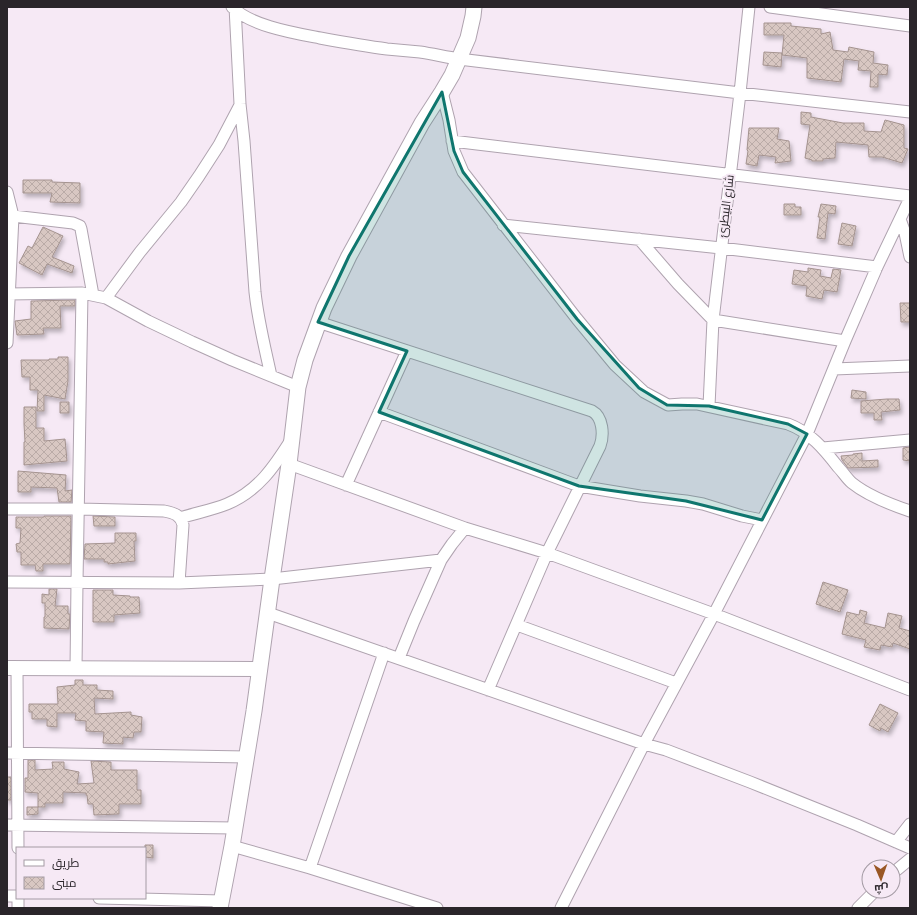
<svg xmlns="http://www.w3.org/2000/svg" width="917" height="915" viewBox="0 0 917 915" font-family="Overpass,Cairo,sans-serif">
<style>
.building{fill:url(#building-cross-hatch);stroke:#a4938f;filter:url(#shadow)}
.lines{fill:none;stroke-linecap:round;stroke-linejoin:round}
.minor-casing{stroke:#afa3af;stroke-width:13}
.tertiary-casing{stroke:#afa3af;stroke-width:16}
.secondary-casing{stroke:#afa3af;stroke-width:17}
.minor{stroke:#fff;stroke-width:11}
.tertiary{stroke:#fff;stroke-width:14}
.secondary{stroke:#fff;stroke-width:15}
.marked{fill:#0f766e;fill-opacity:0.2;stroke:#0f766e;stroke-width:3;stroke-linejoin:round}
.labels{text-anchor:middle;stroke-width:4;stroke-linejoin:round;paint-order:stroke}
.street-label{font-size:12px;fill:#2a252a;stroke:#f6e9f5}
</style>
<defs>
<pattern id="building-cross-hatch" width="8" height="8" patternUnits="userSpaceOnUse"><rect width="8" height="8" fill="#d8c7c2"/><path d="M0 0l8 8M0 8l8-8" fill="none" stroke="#baaba7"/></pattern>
<filter id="shadow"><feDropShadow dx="2" dy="3.5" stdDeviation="2" flood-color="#0004"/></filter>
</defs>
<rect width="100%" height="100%" fill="#f6e9f5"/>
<!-- building -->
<path class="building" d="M764 23H791V26L821 29V34L830 32 833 50 848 52 849 47 874 52 873 63 888 65 887 75 878 74V87H870L871 71 858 70 859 61 844 59 841 82 807 78V58L782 55 784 35H764Z
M764 52 782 53 781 67 763 65Z
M801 112 811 113V117L843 123H864V131L881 132 885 120 904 125V148L908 149 902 163 882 157H869L868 145 836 142 835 158 823 159V161H812V160L805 158 810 125 801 124Z
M749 128H779L777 139 789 141 791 161 775 163 776 157 759 155 757 166 746 164 748 151 747 150Z
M23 180H52V182L80 183V203L50 202 52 193H23Z
M784 204H795V207H801V215H784Z
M821 204 836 206 835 214 828 213 825 239 817 238 820 217H818Z
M842 223 856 226 852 246 838 244Z
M43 227 63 236 52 257 74 266 72 273 47 264 42 275 19 263 28 246 32 248Z
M808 268 821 270 820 276 831 278 833 269 841 270 837 292 824 290 822 299 806 296 807 286 792 284 794 270 808 272Z
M75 300V306H60L61 328H43L44 334 17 335 15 321 31 319V301Z
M900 303H910V322H901Z
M58 357H68V381L65 399 44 395V411H37L38 390H30V377H22L21 360H49V359H58Z
M852 390 866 392V399L851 398Z
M887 399H899L900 410 881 412 882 420H874V413H861V401Z
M60 402H69V413H60Z
M24 407H36V428H44V441L65 439 67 461 24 465V442H25L24 424Z
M910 447V461L903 460V448Z
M862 453V461L878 460V467L848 468 842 460 841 456 853 455V454Z
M18 471 66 475 65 491 72 490 71 502H59L57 488 31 487V492H18Z
M44 516H71L70 564H43V571H36L35 565H21V552H17L16 544 20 543 21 528H16V517H44Z
M93 516 115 517V526H94Z
M115 533H136V541H134L135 561 108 564V562H104V559H84L85 544 115 543Z
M823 582 848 590 840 612 816 604Z
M49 589H57L55 606H68V614H70L69 629 44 628V617H45V603H42V594L49 595Z
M93 590H113V595L130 596V597H139L140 613 114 615V622H93Z
M860 610 867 612 864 623 885 628 888 613 902 616 899 628 910 631V649L893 643 892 647 881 645 880 650 864 647 866 640 842 634 847 612 859 615Z
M75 680H83V685H97V690L113 691V699L94 698 95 714 131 712V715L142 717 141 732H134L133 738 123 737V744L103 743 104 732 86 731V721L75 720 76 713H57V727L47 726V719H32V712H29V704H58L57 687 75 685Z
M880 704 898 713 888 732 881 728 880 731 869 725Z
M28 760H35V770L53 769 52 762H64V769L79 772 77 784 94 783 91 761 111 762V770H137V790H141V804H119V814L94 815 93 804H88L87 795H86V793L63 792V803H45V807H38V814L27 815V807H38V793L25 792V778H28Z
M7 777H11V800H7Z
M145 845H153V858L145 857Z"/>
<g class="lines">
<defs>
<path id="minor" d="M232 7C251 26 294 33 320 38 342 42 364 46 387 49 398 50 409 51 420 52 433 54 446 57 459 59L740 93 910 112
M235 7 240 104 244 141 255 292C258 321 265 348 271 376
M770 7 910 26
M442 92 449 120 454 151 463 172 577 319 615 365 644 392 668 405 682 404H697L788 424C810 432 824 449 838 467 843 472 847 479 852 483 867 495 892 505 910 511
M452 141 910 196
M7 192 13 216 7 343
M13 216 73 223 80 226 81 229 93 295
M900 219 905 233 910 257
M503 225 721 248 877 267
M639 239 678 284 713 320 845 341
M7 294 82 293 106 298 148 321 192 342 232 360 298 387
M106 298 140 252 181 202 199 176 219 145 240 105
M318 322 592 411C603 417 604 435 600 446L547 553 488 690
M834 369 910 366
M709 406 713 320 740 93 749 7
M379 412 579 486 640 496 686 501 703 504 742 516 762 520
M823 448 910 440
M289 464 465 528 547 553 714 614 910 690
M346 485 407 351
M7 509H79L164 511C174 513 181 515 183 525L179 583
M180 518C196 513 212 510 227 504 258 491 274 467 291 440
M7 582 179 583 272 579 441 560
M268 613 644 744 666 750 750 782 857 825 910 848
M517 625 676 683
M399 658 414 621 441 560 452 544 465 528
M17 668 18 848
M76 669 77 582 82 293
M7 753 247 757
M7 825 235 828
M896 842 910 824
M232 846 310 868 437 908
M310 868 384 653
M893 873 910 859
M7 896H17
M99 898 222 901
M18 908V898
M561 908 644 744 714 614 807 434 845 341 877 267 910 198
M858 908 875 891"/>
<path id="tertiary" d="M7 668 260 669"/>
<path id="secondary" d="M220 908 232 846 254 711 272 579 289 464 298 387 305 360 324 308 349 256 422 123 442 92 452 75 468 38 473 16 474 7"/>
</defs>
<!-- minor casing -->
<use href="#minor" class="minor-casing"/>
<!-- tertiary casing -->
<use href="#tertiary" class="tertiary-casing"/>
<!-- secondary casing -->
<use href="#secondary" class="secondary-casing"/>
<!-- minor -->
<use href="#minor" class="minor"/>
<!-- tertiary -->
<use href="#tertiary" class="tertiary"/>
<!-- secondary -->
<use href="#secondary" class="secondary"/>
</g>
<!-- marked area -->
<path class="marked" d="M442 92 454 151 463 172 577 319 639 388 667 405 709 406 788 424 807 434 762 520 686 501 579 486 379 412 407 351 318 322 349 256Z"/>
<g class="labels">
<!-- street labels -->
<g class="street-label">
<text transform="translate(726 206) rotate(-83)" y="4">شارع البيطرئ</text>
</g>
</g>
<!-- border -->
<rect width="917" height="915" fill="none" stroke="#2a252a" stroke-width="16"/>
<!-- legend -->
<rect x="16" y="847" width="130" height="52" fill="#f6e9f5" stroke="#a49ba4"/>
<rect x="24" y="860" width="20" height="6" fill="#ffffff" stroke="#a49ba4"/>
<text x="52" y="867" font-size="12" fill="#2a252a">طريق</text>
<rect x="24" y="877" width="20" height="12" fill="url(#building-cross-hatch)" stroke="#a49ba4"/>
<text x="52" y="887" font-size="12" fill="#2a252a">مبنى</text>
<!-- north arrow -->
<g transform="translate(881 879) rotate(178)"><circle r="19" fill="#f6e9f5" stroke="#a49ba4"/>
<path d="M0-3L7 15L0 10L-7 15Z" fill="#995724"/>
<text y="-6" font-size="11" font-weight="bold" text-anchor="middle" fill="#2a252a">ش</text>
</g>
</svg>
